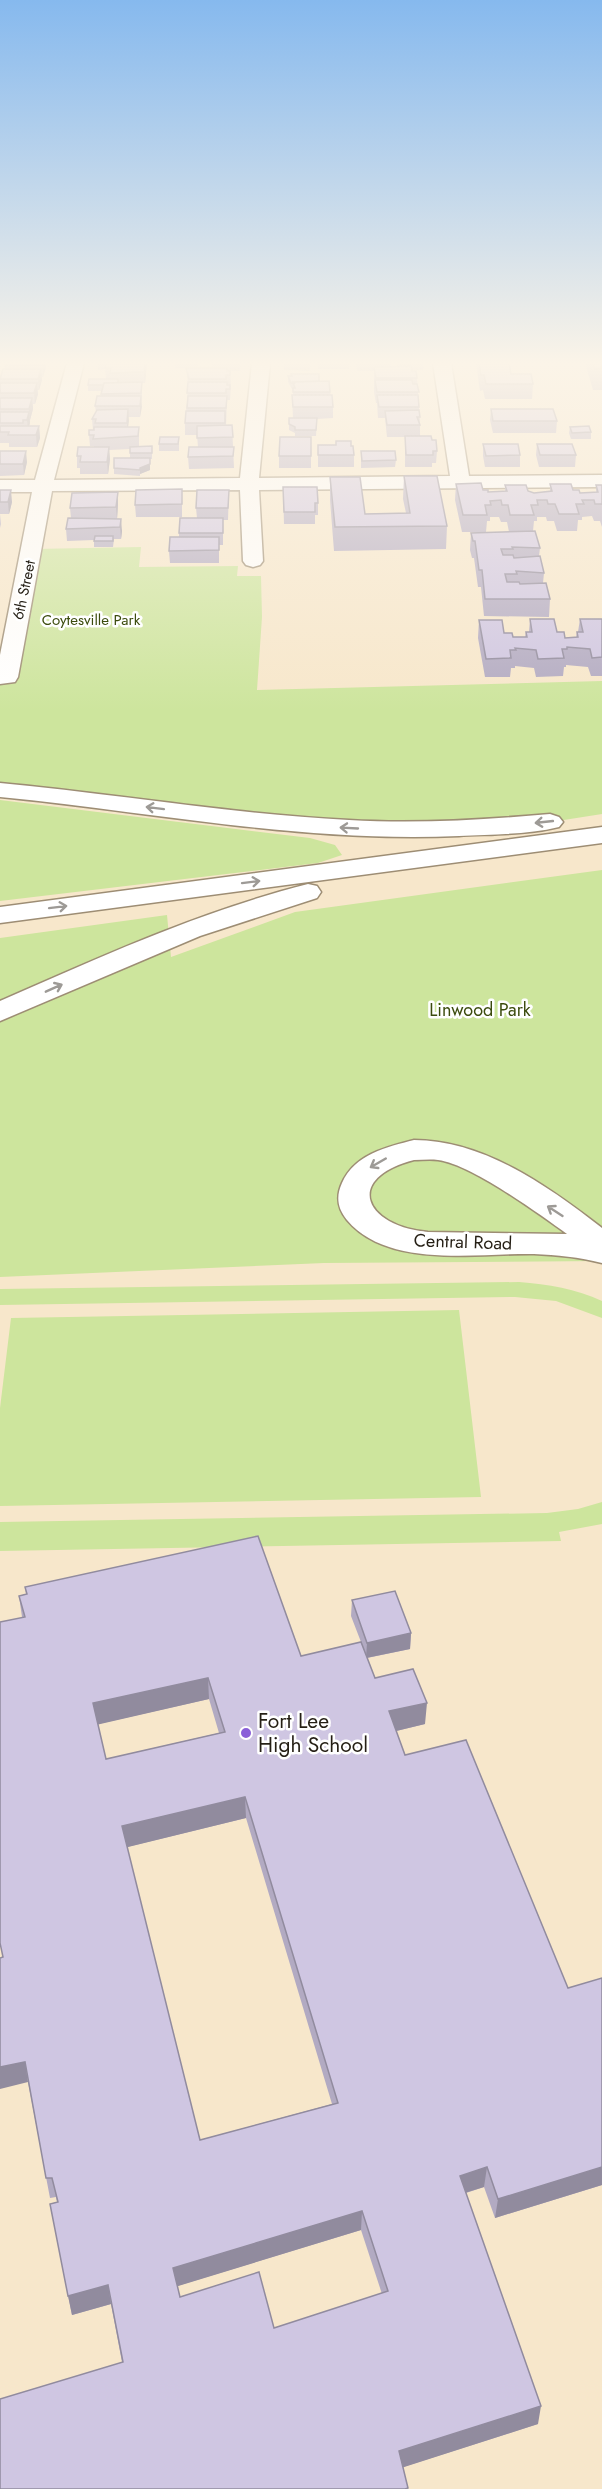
<svg xmlns="http://www.w3.org/2000/svg" width="602" height="2489" viewBox="0 0 602 2489" font-family="Jost,sans-serif">
<style>
.green{fill:#cde59d}
.lines{fill:none;stroke-linecap:round;stroke-linejoin:round}
.minor-casing{stroke:#9d8d74;stroke-width:3}
.highway-casing{stroke:#9d8d74;stroke-width:3}
.minor{fill:#fff;fill-rule:evenodd}
.highway{fill:#fff;fill-rule:evenodd}
.wall{fill:#b2aac2;fill-rule:evenodd}
.shaded-wall{fill:#918b9e}
.building{fill:#cfc6e2;stroke:#918b9e;stroke-width:1.5;fill-rule:evenodd}
.oneway{stroke:#9d9a96}
.poi-dot{fill:#8a5ed8;stroke:#fff;stroke-width:2}
.labels{text-anchor:middle;stroke-width:5;stroke-linejoin:round;paint-order:stroke}
.far-street-label{font-size:15px;fill:#251f15;stroke:#fff}
.far-park-label{font-size:15px;fill:#3c4c0e;stroke:#fff}
.park-label{font-size:18px;fill:#3c4c0e;stroke:#fff}
.street-label{font-size:18px;fill:#251f15;stroke:#fff}
.near-poi-label{font-size:21px;fill:#251f15;stroke:#fff;text-anchor:start}
</style>
<rect width="100%" height="100%" fill="#f7e7cb"/>
<!-- green -->
<path class="green" d="M141 547 139 567 238 566 237 576H261L262 617 257 690 602 681V814L551 822 409 830 0 790V677L33 549Z
M0 800 310 838 335 845 342 855 318 863 0 901Z
M602 870V1261L324 1263 0 1277V938L167 915 171 957 295 912Z
M519 1282C548 1284 576 1289 602 1301V1318L556 1301 515 1297 0 1305V1289Z
M459 1310 481 1497 0 1506V1408L11 1318Z
M602 1502V1524L559 1532 561 1541 0 1551V1522L547 1513 578 1509Z"/>
<g class="lines">
<defs>
<path id="minor" d="M67 363H84L54 480 240 478 252 363H270L259 478 450 476 433 363H451L469 476 602 475V487L259 490 263 561 260 565 253 567 246 565 243 561 240 490 52 491 18 677 15 682 0 684V655L32 492H0V480H35Z
M414 1140C484 1140 549 1187 602 1228V1263C579 1257 557 1255 534 1254 477 1253 388 1269 347 1220 337 1208 336 1196 342 1183 355 1154 387 1147 414 1140ZM414 1160C422 1160 430 1159 438 1160 471 1164 539 1214 567 1234L428 1232C363 1226 344 1178 414 1160Z"/>
<path id="highway" d="M0 783C117 794 232 814 349 820 416 824 483 820 550 814L559 817 563 822 559 827C527 835 492 834 459 836 305 843 153 812 0 797Z
M602 827V843L0 923V907Z
M308 884 317 886 321 892 317 898 200 936 0 1021V1001C100 957 201 911 308 884Z"/>
</defs>
<!-- minor casing -->
<use href="#minor" class="minor-casing"/>
<!-- highway casing -->
<use href="#highway" class="highway-casing"/>
<!-- minor -->
<use href="#minor" class="minor"/>
<!-- highway -->
<use href="#highway" class="highway"/>
</g>
<!-- wall -->
<path class="wall" d="M5 363H47L45 364 43 377H41L42 380 39 390H37L38 394 35 404H33V409L30 420 29 426H39L40 438 37 447H9V443H0V379L5 369Z
M98 363H147L145 383H142V393L140 417H128V427H139V447L152 446V459H150V470L140 474V476L114 474V468L130 458V449L109 450 110 459 108 474H80V468H77V456L94 447V446H90L89 435 93 430 92 419 96 412 95 406 101 396 102 391H88V385L110 379H106L105 369 98 370Z
M175 363H198V368H212V363H240V371H227H230L231 386 230 400H227L226 426 232 425 234 468 189 469 188 457 198 447 197 435H185V423L187 401 188 384 186 368H175Z
M284 363H310V371L284 370Z
M318 363H349V369H318Z
M356 363H391V367H397V363H424L423 370H412L417 378 420 423V436L432 440 437 451 436 463H432V467H405V437H387L385 418H378L377 403H376L374 392V371H357Z
M476 363H524L509 364 511 374 533 384 532 399H485L483 390 480 391Z
M585 363H602V390H593Z
M288 376 319 381 330 392 333 407V418L317 419 316 436H295V433L289 430V418H293L292 395H293V389H292L288 382Z
M491 409 557 421 556 433H493L490 420Z
M570 427 591 432V439H571L569 433Z
M179 437V451H159V444Z
M311 437V468H279V456Z
M483 444 520 455V467H485L483 456Z
M537 444 576 455 575 467H539L536 455Z
M318 445 351 446 354 455V467H318Z
M0 451 27 462 24 475 0 476Z
M361 451 396 460 395 467 361 468Z
M404 476 447 526 446 549 334 551 330 500V477L365 514 406 513 403 499Z
M456 484 483 490 488 492H505V485L534 493 550 491V484L580 493 596 492V485H602V527L600 521H594L592 516 582 517V520H578L577 531H557L554 521H547L546 517H537V521H534L533 531 540 548 539 556 544 573 543 583 550 599 549 617 484 616 481 587H478L474 558H472L470 550 471 533 509 532 507 522H501L499 517H490V521H487L486 532H462L455 500Z
M283 487 318 503V515H315V524H284Z
M0 490 12 502 9 514H0L1 524 0 528Z
M229 490 228 520H223V545H219V563H170L169 551 179 537V533L197 518 196 508Z
M182 501V517H136L135 505Z
M118 504 117 519 122 531 121 539H114L113 547H94V540L67 541 66 529 71 518 70 508Z
M530 619 557 632 565 638 576 637 577 632H578L580 619H602V676H591L588 667 566 665V667H564L563 676 536 677 534 668 515 666V668H511L510 677H485L478 638 479 620 513 637H525L526 632H529Z
M25 1587 301 1656 361 1642 351 1616 352 1600 411 1633 410 1649 367 1658 375 1678 425 1724 396 1731 405 1755 568 1988 602 1978V2185L495 2218 484 2187 466 2193 538 2424 403 2467 408 2489H0L122 2362 111 2304 72 2315 50 2204 57 2202 56 2197 50 2198 28 2082 2 1957 22 1617 19 1596 26 1594ZM209 1699 219 1733 106 1759 98 1724ZM246 1818 332 2104 200 2140 127 1847ZM361 2230 382 2294 274 2328 180 2297 177 2286Z"/>
<!-- shaded-wall -->
<path class="shaded-wall" d="M43 363H45L46 367 43 377Z
M145 363H147L145 383 144 372Z
M41 369 42 380 39 390 38 379Z
M37 383 38 394 35 404 34 393Z
M141 396 142 407 140 417V406Z
M32 398 33 409 30 420 29 409Z
M128 409 129 421 127 435V423Z
M29 412 30 423 28 431 27 420Z
M39 426 40 438 37 447 36 435Z
M109 447 110 459 108 474 107 462Z
M26 451 27 462 24 475 23 464Z
M150 458V470L140 474V468Z
M11 490 12 502 9 514 8 502Z
M118 492V504L117 519 116 507Z
M121 519 122 531 121 539 120 527Z
M411 1633 410 1649 366 1658 367 1643Z
M208 1678 209 1699 96 1725 93 1703Z
M427 1703 425 1724 388 1733 389 1711Z
M245 1797 246 1818 124 1848 122 1826Z
M25 2062 28 2082 0 2089V2067Z
M487 2167 484 2187 458 2195 460 2176Z
M602 2167V2185L495 2218 498 2199Z
M362 2211 361 2230 175 2287 173 2268Z
M108 2285 111 2304 72 2315 68 2296Z
M541 2406 538 2424 398 2469 399 2451Z"/>
<!-- building -->
<path class="building" d="M6 363H43L42 365 5 366Z
M106 363H145L144 372 110 373 111 368H105Z
M479 363H509L511 374H531L533 384H486L484 375H481Z
M593 363H602V368L595 369Z
M411 366 412 371H416L417 378H376L374 367Z
M186 368H227V371H230V375H226V379H189Z
M3 369H41L38 379H0Z
M291 374H319V381L293 382 294 383H291L288 376H292Z
M89 379H118V383H104L103 385H88Z
M375 380H412L413 384H417L419 392H377Z
M329 381 330 392H293V388H295L293 382Z
M142 382 141 393 101 394 104 383Z
M188 382H227V385H230V389H226V393H187Z
M0 383H37L34 393H0Z
M292 395H332L333 407H293Z
M377 395H418L419 407H379Z
M97 396H141L140 406H95Z
M188 396H227L226 408H187Z
M0 398H32L29 409H0Z
M128 409 127 423H95L96 419H92L97 410Z
M491 409H553L557 421H493Z
M419 410 420 417H417L420 425H387L385 411Z
M186 411H225V423H185Z
M0 412H29L27 420H23V423H0Z
M289 418H317L316 430H295V427L289 424Z
M232 425 233 437 197 438V426Z
M0 426H39L36 435H8L9 432H0Z
M589 426 591 432 572 433 570 427Z
M94 427H139L138 436 93 439 94 435H89V430H94Z
M405 436H431L432 440H436L437 451H433V455H406Z
M160 437H179L178 444H159Z
M280 437H311V456H279Z
M336 441H351V446H353L354 455H318V445H336Z
M483 444H518L520 455 486 456Z
M537 444H572L576 455H540Z
M152 446V453H130V447Z
M78 447H109L107 462H80L81 456H77Z
M189 447H234L233 456 188 457Z
M0 451H26L23 464H0Z
M361 451H395L396 460 362 461Z
M114 458H150V464L140 468V470L114 468Z
M404 476H437L447 526 335 527 330 477H360L365 514 410 513Z
M481 483 483 490H488V492L507 491 505 485H526L528 491 534 493 552 491 550 484H571L573 490H579L580 493 598 492 596 485H602V505V504H595L594 500H582L584 504H576L579 514H559L555 504H548L547 500H537L538 505H531L534 515H510L508 505H502L501 500 490 501 491 505H485L487 515H463L456 484Z
M283 487H317L318 503H315V512H284Z
M182 489V504L135 505 136 490Z
M0 490H11L8 502H0Z
M197 490H229L228 508H196Z
M118 492 116 507 70 508 72 493Z
M68 518 121 519 120 527 66 529Z
M180 518H223V533H179Z
M535 531 540 548 512 547 513 549H501L503 555H513L514 558 540 556 544 573 516 571 517 574H505L507 582H519L520 584 546 583 550 599H485L482 570H479L475 541H473L471 533Z
M95 536H113V541H94Z
M170 537H219V550L169 551Z
M530 619H554L557 632H564L565 638 578 637 577 632H583L580 619H602V657L592 658 590 649 567 647V649H562L564 658 538 659 536 650 515 648 516 650H510L511 658 486 659 479 620H502L504 633H512L513 637H527L526 632H532Z
M258 1536 301 1656 361 1642 375 1678 413 1669 427 1703 389 1711 405 1755 466 1740 568 1988 602 1978V2167L498 2199 487 2167 460 2176 541 2406 399 2451 408 2488 405 2489H0V2399L123 2362 108 2285 68 2296 50 2204 58 2202 52 2178H46L25 2062 0 2067V1958L3 1957 0 1943V1622L25 1617 19 1596 27 1594 25 1587ZM208 1678 225 1732 106 1759 93 1703ZM245 1797 338 2103 200 2140 122 1826ZM362 2211 388 2291 274 2328 259 2272 180 2297 173 2268Z
M395 1591 411 1633 367 1643 352 1600Z"/>
<!-- one-way arrows -->
<defs><path id="oneway-shaft" d="M-6 0H5M1.5-3L5.5 0L1.5 3" fill="none" stroke-width="1.6" stroke-linecap="round" stroke-linejoin="round" transform="scale(1.5)"/></defs>
<g class="oneway">
<use href="#oneway-shaft" transform="translate(155 808) rotate(-173)"/>
<use href="#oneway-shaft" transform="translate(544 822) rotate(174)"/>
<use href="#oneway-shaft" transform="translate(349 828) rotate(-177)"/>
<use href="#oneway-shaft" transform="translate(251 882) rotate(-7)"/>
<use href="#oneway-shaft" transform="translate(58 907) rotate(-7)"/>
<use href="#oneway-shaft" transform="translate(54 988) rotate(-24)"/>
<use href="#oneway-shaft" transform="translate(378 1163) rotate(150)"/>
<use href="#oneway-shaft" transform="translate(555 1211) rotate(-147)"/>
</g>
<!-- sky -->
<linearGradient id="sky" x2="0" y2="1"><stop stop-color="#86b9ee"/><stop offset="0.51" stop-color="#fbf4e8"/><stop offset="1" stop-color="#fbf4e8" stop-opacity="0"/></linearGradient>
<rect width="602" height="712" fill="url(#sky)"/>
<!-- markers -->
<circle class="poi-dot" cx="246" cy="1733" r="6"/>
<g class="labels">
<!-- far-street labels -->
<g class="far-street-label">
<text transform="translate(24 590) rotate(-78)" y="5">6th Street</text>
</g>
<!-- far-park labels -->
<g class="far-park-label">
<text x="91" y="625">Coytesville Park</text>
</g>
<!-- park labels -->
<g class="park-label">
<text x="480" y="1016">Linwood Park</text>
</g>
<!-- street labels -->
<g class="street-label">
<text transform="translate(463 1242) rotate(2)" y="6">Central Road</text>
</g>
<!-- near-poi labels -->
<g class="near-poi-label">
<text x="258" y="1728">Fort Lee<tspan x="258" dy="24">High School</tspan></text>
</g>
</g>
</svg>
